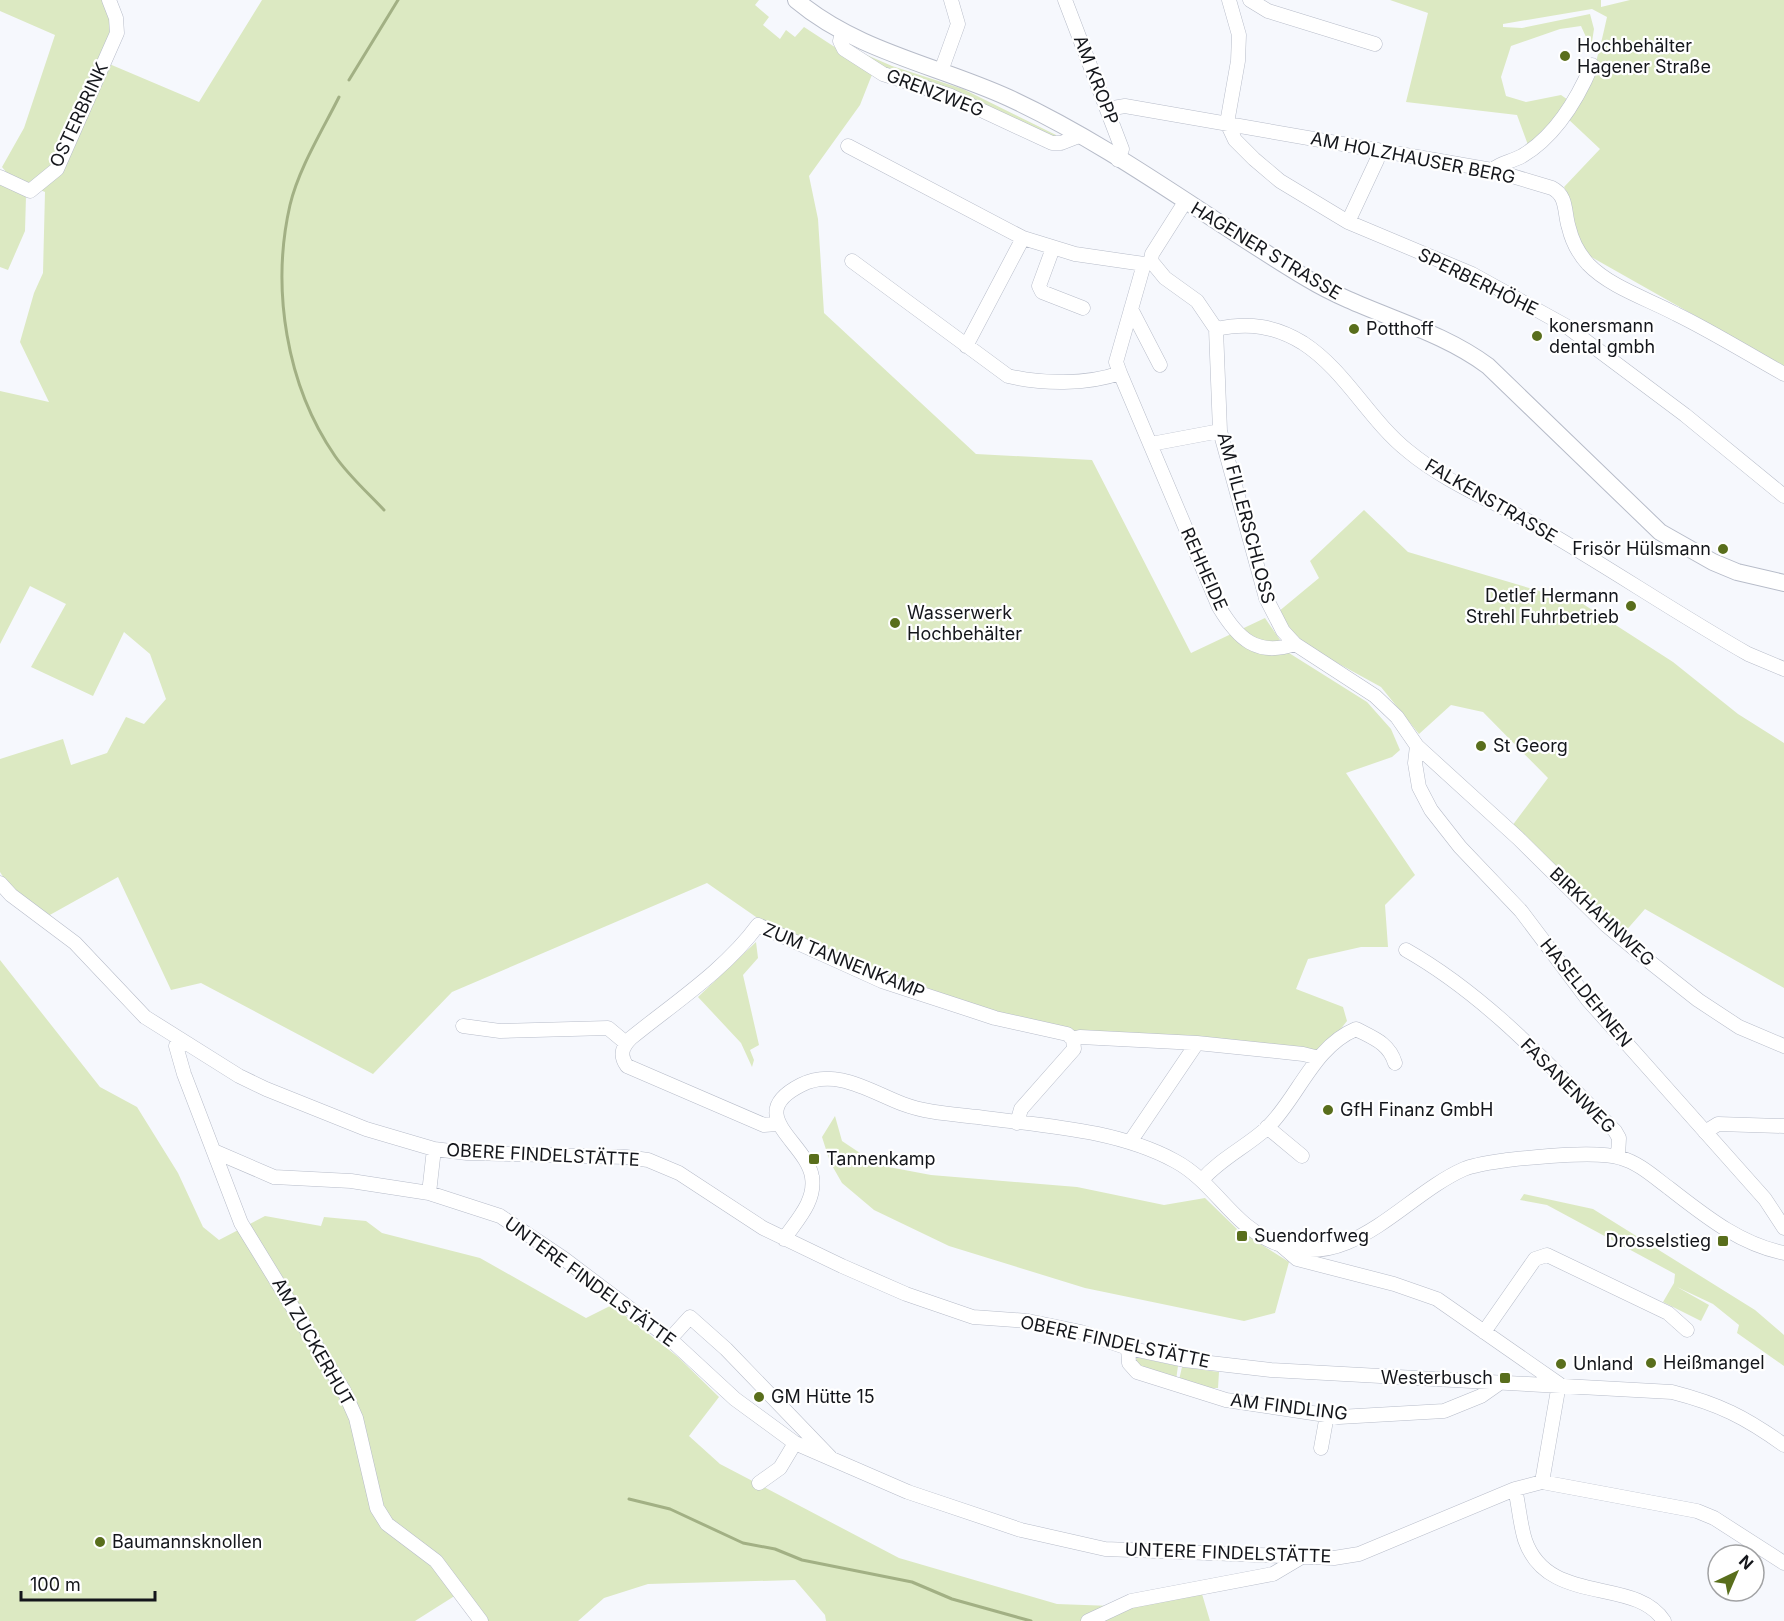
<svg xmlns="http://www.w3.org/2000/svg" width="1784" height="1621" viewBox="0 0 1784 1621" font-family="Inter,sans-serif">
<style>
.green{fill:#dce9c2}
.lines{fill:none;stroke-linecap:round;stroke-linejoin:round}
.stream{stroke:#a2b084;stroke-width:3}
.minor-casing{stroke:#b7bcc9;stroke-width:15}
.major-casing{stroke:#b7bcc9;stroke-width:18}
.minor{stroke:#fff;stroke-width:14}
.major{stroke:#fff;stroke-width:16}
.poi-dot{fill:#596e1c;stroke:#fff;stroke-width:2}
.labels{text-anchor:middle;stroke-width:4.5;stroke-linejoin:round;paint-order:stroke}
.poi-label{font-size:18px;fill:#14161b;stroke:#fff;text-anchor:start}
.street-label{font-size:18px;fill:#14161b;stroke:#fff}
</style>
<rect width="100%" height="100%" fill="#f6f8fd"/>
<!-- green -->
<path class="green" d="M0 0H104L112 17 107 63 199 102 262 0H759L755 5 769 17 763 25 780 39 786 30 795 37 804 27 873 72 860 105 809 176 818 219 824 313 976 454 1092 460 1191 653 1265 618 1289 653 1367 702 1391 729 1400 750 1392 757 1346 773 1415 875 1385 905 1388 947H1361L1308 959 1296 989 1343 1007 1347 1021 1331 1041 1315 1053 1080 1032 1003 1014 928 992 850 963 766 924 707 883 452 992 373 1074 201 983 171 990 118 877 48 916 9 886 0 872V759L63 739 71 765 107 753 126 717 144 724 166 699 150 654 124 632 93 696 31 667 66 604 30 586 0 644V391L49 402 20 342 34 293 43 273 45 192 11 178 2 167 24 128 55 35 0 11Z
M1390 0H1601V7L1630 0H1784V366L1586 254 1574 229 1569 197 1564 187 1600 149 1567 118C1591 90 1599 53 1607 17L1592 9 1503 24V27L1522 28 1590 14 1594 29 1591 48 1581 26 1560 29 1511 46 1501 77 1506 96 1526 102 1561 95 1571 102 1528 145 1517 115 1406 102 1428 13Z
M853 49 892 66 963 89 1056 135 1054 139 890 70 854 52Z
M0 180 26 196 25 231 8 270 0 267Z
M1364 510 1408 552 1583 604 1673 662 1738 714 1784 743V988L1645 909 1623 934 1512 826 1548 778 1483 712 1451 705 1419 734 1381 687 1301 643 1278 612 1319 578 1310 561Z
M756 942 758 958 743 975 759 1045 750 1050 754 1060 752 1067 741 1043 698 997Z
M0 960 100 1087 137 1107 178 1173 203 1227 219 1240 265 1216 321 1226 324 1217 366 1221 382 1233 480 1258 586 1318 612 1305 678 1357 719 1397 689 1436 720 1464 899 1558 1057 1604 1112 1606 1202 1594 1210 1621H826L825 1615 795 1580 648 1584 604 1598 578 1621H487L464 1590 415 1621H0Z
M835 1116 842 1141 878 1165 931 1175 1077 1187 1164 1205 1205 1198 1238 1230 1289 1262 1275 1313 1244 1321 1085 1288 949 1246 874 1210 842 1183 830 1162 822 1137Z
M1524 1194 1593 1209 1755 1310 1784 1335V1366L1737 1333 1739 1325 1713 1304 1677 1287 1709 1305 1701 1321 1663 1302 1674 1283 1675 1274 1547 1205 1520 1200Z
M1136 1357 1178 1366 1176 1380 1137 1368Z
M1182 1367 1219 1372 1218 1388H1201L1179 1380Z"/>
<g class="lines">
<!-- stream -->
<path class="stream" d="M349 80 398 0
M339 97C322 131 299 168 290 205 271 288 286 385 335 456 348 475 368 493 384 510
M629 1499 670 1509 743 1543 775 1549 802 1560 912 1582 952 1599 1031 1621"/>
<defs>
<path id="minor" d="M1065 0 1122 149 1118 160
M1229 0 1239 35 1238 61 1227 123 1235 140 1254 159 1280 181 1348 222 1472 274 1566 326 1685 415 1784 496
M1250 0 1268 11 1375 44
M842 33 840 41 844 49 883 74 951 96 1052 143H1061L1079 136
M941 71 958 24 951 0
M1107 109 1125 106 1492 170 1552 188C1568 196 1564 214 1569 228 1572 241 1579 254 1588 264 1610 287 1648 299 1676 314 1713 332 1748 354 1784 374
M848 146 1023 238 1075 254 1144 264 1151 261
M1492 170C1502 162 1511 162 1522 156 1556 136 1577 100 1592 65
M0 177 30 191 57 169 117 33 116 18 109 0
M1185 202 1152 254 1151 261 1165 278 1197 301 1216 329 1220 431 1266 598 1283 631 1295 644 1375 696 1397 717 1417 746 1518 838 1606 925 1650 962 1698 1000 1739 1027 1784 1046
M1348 222 1377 160 1378 150
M1053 248 1039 286 1042 292 1083 308
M852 261 1008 376C1041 384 1087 385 1120 373L1219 607C1238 639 1257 657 1295 644
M1131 309 1160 365
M1216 329C1249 322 1275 326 1303 343 1345 370 1369 420 1408 451 1444 481 1489 499 1530 522 1604 564 1674 612 1748 654L1784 669
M966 346 1023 238
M1120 373 1116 362 1144 264
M1151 444 1220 431
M1417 746 1415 763 1419 787 1431 810 1460 847 1521 911 1588 1000 1765 1199 1784 1228
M0 883 11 895 75 943 145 1017 239 1076 266 1089 366 1129 434 1149 467 1153 626 1157 648 1160 679 1173 763 1228 842 1266 906 1294 973 1317 1028 1321 1081 1332 1128 1348 1184 1360 1271 1370 1672 1392C1719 1404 1745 1417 1784 1445
M1406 950C1487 996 1550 1066 1615 1131L1619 1138 1618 1156
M463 1026 500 1031 608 1028 626 1043
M1073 1039 1080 1037 1197 1043 1303 1054 1319 1058
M178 1040 176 1046 184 1074 241 1223 344 1391 356 1418 377 1508 387 1524 436 1561 481 1621
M777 1124 764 1125 627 1066C619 1055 622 1047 631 1038 674 1003 725 970 758 925L882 981 995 1018 1067 1034 1073 1039 1074 1049 1021 1109 1017 1123
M1267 1127 1302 1156
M1705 1132 1718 1124 1784 1126
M1130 1142 1197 1043
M216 1152 274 1177 351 1181 429 1193 500 1216 563 1258 670 1339 735 1399 795 1443 908 1492 1021 1530 1105 1549 1334 1558 1359 1554 1515 1489 1542 1482 1697 1511 1714 1518 1784 1563
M1202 1180C1220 1159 1246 1147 1267 1128 1298 1098 1313 1047 1356 1029 1373 1038 1389 1043 1395 1063
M429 1193 434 1149
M784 1239C797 1220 816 1201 812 1177 807 1142 742 1115 801 1085 836 1067 871 1092 903 1104 927 1113 952 1114 978 1117 1043 1126 1116 1129 1175 1161 1216 1183 1232 1227 1278 1244 1352 1272 1403 1196 1464 1169 1476 1164 1494 1162 1507 1160 1535 1157 1597 1150 1621 1158 1639 1163 1654 1177 1669 1188 1704 1215 1739 1244 1784 1253
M1282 1246 1297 1259 1394 1284 1437 1299 1559 1384 1542 1482
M1484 1332 1535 1259 1547 1255 1668 1313 1687 1330
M670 1339 690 1317 726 1349 830 1457
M1128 1348 1129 1363 1137 1372 1226 1400 1339 1417 1444 1411 1481 1396 1501 1382
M1321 1448 1327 1415
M759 1483 780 1468 795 1443
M1515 1489C1519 1506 1520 1524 1525 1540 1548 1607 1635 1576 1664 1621
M1088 1621 1131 1601 1273 1574 1300 1558"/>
<path id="major" d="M796 0C858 52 937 65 1009 98 1115 147 1209 220 1308 279 1366 314 1434 326 1488 366L1660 532 1713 562 1737 572 1784 583"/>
</defs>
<!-- minor casing -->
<use href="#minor" class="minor-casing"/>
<!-- major casing -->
<use href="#major" class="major-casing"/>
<!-- minor -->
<use href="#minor" class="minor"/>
<!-- major -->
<use href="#major" class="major"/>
</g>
<!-- markers -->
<g class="poi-dot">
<circle cx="1565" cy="56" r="6"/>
<circle cx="1354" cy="329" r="6"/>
<circle cx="1537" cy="336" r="6"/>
<circle cx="1723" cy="549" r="6"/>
<circle cx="1631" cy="606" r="6"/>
<circle cx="895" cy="623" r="6"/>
<circle cx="1481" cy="746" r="6"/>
<circle cx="1328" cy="1110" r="6"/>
<rect x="808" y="1153" width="12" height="12" rx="3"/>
<rect x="1236" y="1230" width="12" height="12" rx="3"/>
<rect x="1717" y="1235" width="12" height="12" rx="3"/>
<circle cx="1651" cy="1363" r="6"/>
<circle cx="1561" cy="1364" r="6"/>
<rect x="1499" y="1372" width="12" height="12" rx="3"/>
<circle cx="759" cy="1397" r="6"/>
<circle cx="100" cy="1542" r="6"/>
</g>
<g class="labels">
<!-- poi labels -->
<g class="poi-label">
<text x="1577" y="52">Hochbehälter<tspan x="1577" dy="21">Hagener Straße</tspan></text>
<text x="1549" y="332">konersmann<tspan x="1549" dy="21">dental gmbh</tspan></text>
<text x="1366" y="335">Potthoff</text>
<text x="1711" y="555" text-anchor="end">Frisör Hülsmann</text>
<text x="1619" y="602" text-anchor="end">Detlef Hermann<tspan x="1619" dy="21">Strehl Fuhrbetrieb</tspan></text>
<text x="907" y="619">Wasserwerk<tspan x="907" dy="21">Hochbehälter</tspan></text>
<text x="1493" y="752">St Georg</text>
<text x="1340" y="1116">GfH Finanz GmbH</text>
<text x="826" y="1165">Tannenkamp</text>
<text x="1254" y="1242">Suendorfweg</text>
<text x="1711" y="1247" text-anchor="end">Drosselstieg</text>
<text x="1663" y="1369">Heißmangel</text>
<text x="1573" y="1370">Unland</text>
<text x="1493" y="1384" text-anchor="end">Westerbusch</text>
<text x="771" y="1403">GM Hütte 15</text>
<text x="112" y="1548">Baumannsknollen</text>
</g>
<!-- street labels -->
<g class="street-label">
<text transform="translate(1096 80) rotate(69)" y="6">AM KROPP</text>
<text transform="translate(935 93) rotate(21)" y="6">GRENZWEG</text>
<text transform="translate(79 115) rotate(-65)" y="6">OSTERBRINK</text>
<text transform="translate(1413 158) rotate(11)" y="6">AM HOLZHAUSER BERG</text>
<text transform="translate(1266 251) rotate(31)" y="6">HAGENER STRASSE</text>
<text transform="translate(1478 282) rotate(26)" y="6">SPERBERHÖHE</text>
<text transform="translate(1491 501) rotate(30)" y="6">FALKENSTRASSE</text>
<text transform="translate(1246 518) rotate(75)" y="6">AM FILLERSCHLOSS</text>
<text transform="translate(1204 569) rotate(66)" y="6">REHHEIDE</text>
<text transform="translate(1602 917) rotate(43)" y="6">BIRKHAHNWEG</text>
<text transform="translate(844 961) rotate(22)" y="6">ZUM TANNENKAMP</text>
<text transform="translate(1586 993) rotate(51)" y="6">HASELDEHNEN</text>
<text transform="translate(1568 1086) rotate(45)" y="6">FASANENWEG</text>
<text transform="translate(543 1155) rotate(3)" y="6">OBERE FINDELSTÄTTE</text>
<text transform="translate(590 1282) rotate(36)" y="6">UNTERE FINDELSTÄTTE</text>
<text transform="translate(313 1342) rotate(60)" y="6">AM ZUCKERHUT</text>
<text transform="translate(1115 1342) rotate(12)" y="6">OBERE FINDELSTÄTTE</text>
<text transform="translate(1289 1407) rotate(7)" y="6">AM FINDLING</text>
<text transform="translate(1228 1553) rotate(2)" y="6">UNTERE FINDELSTÄTTE</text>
</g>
</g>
<!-- north arrow -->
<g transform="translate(1736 1573) rotate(44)"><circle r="28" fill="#ffffff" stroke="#a1a2a4" stroke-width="1.5"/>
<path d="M0-4.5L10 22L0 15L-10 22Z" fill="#596e1c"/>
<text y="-9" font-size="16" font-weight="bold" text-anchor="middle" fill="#14161b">N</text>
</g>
<!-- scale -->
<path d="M21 1591v9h134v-9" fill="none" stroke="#14161b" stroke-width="3"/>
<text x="30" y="1591" font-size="18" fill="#14161b" stroke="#ffffff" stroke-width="4.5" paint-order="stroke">100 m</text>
</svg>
